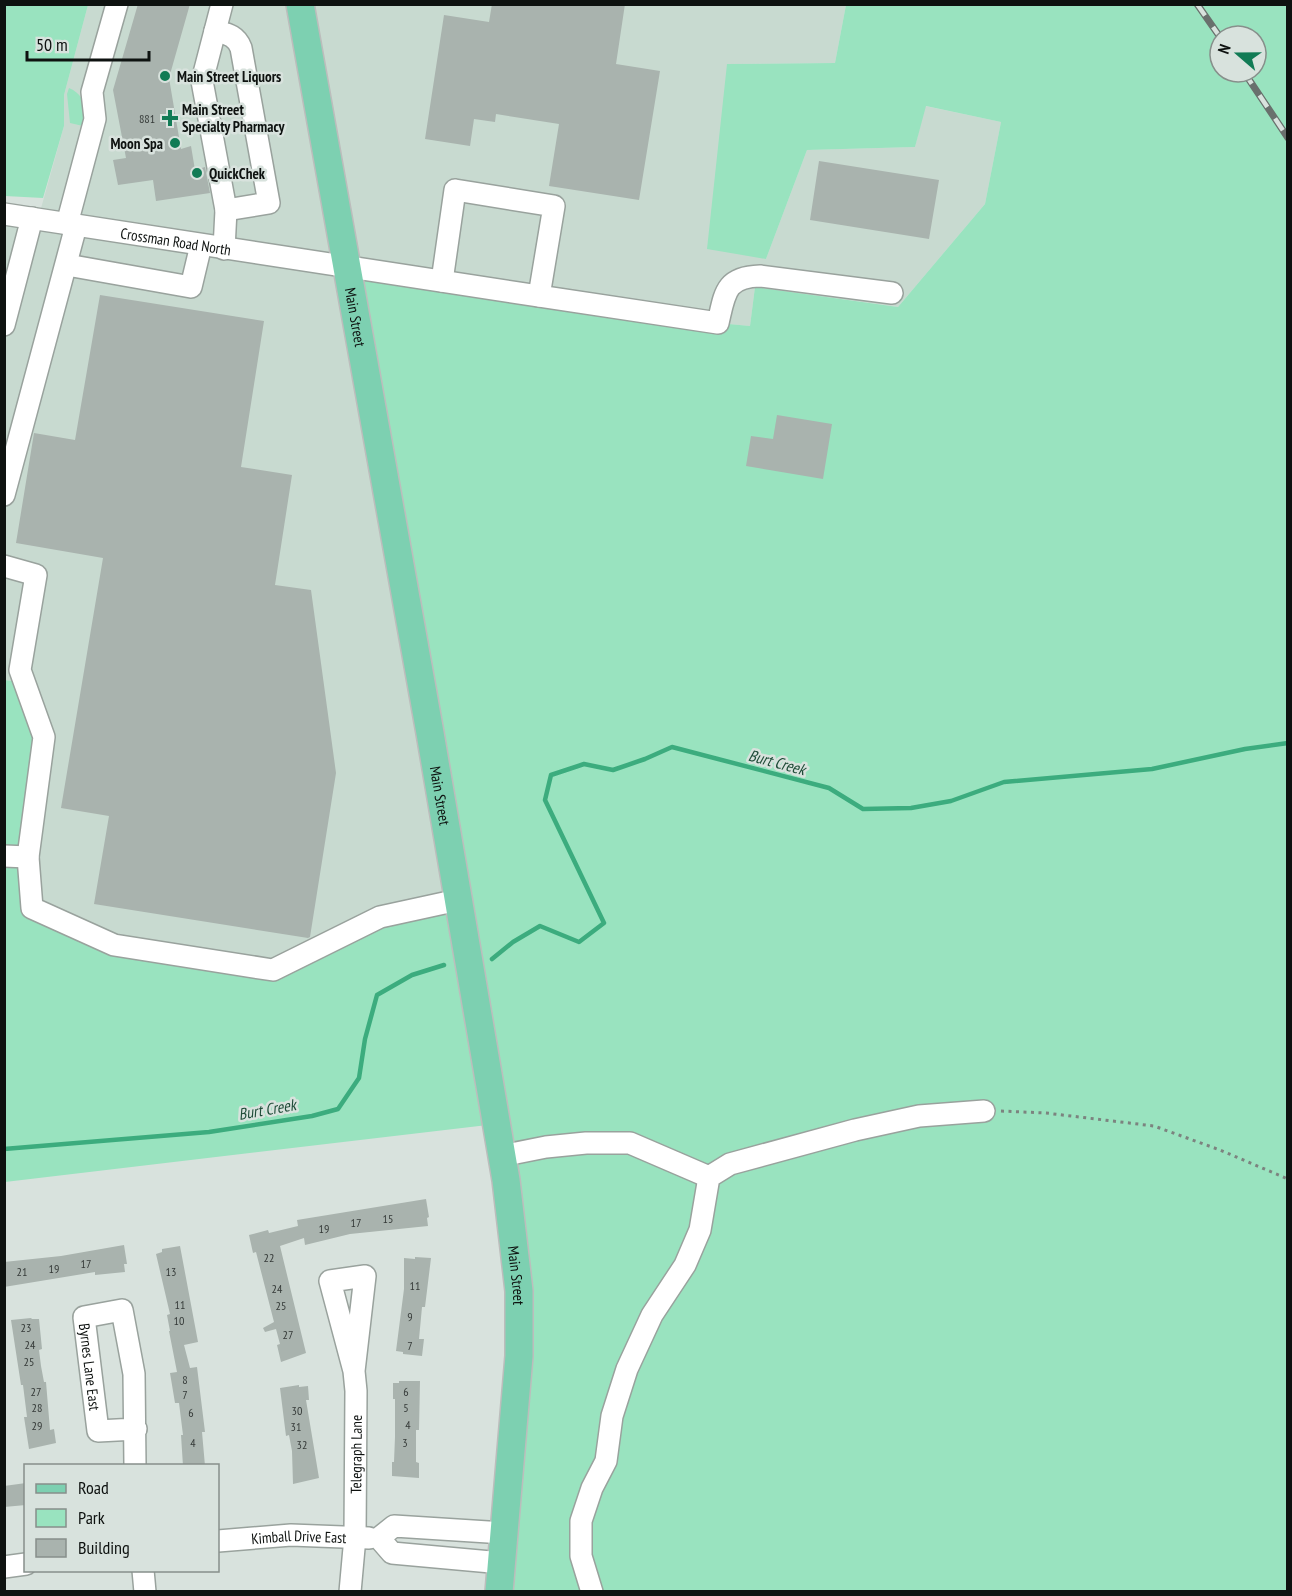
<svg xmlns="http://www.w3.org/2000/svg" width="1292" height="1596" font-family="'PT Sans Narrow',sans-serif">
<rect width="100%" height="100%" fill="#d8e2dd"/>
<path fill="#c8dad0" d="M88 5H846L835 63 727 64 766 259 807 150 915 147 925 106 1001 122 985 204 898 307 755 287 750 326 718 323 458 900 273 970 114 945 32 908 14 681 5 680 4 214 38 219 64 126V95Z"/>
<path fill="#99e3bf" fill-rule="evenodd" d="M4 5H88L64 95V126L43 198 5 196Z
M846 5H1287V1591H499L519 1291 496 1124 5 1182 4 680 14 681 44 737 32 908 114 945 273 970 380 917 457 900 346 267 718 323 750 326 755 287 898 307 985 204 1001 122 926 106 915 147 807 150 766 259 707 249 727 64 835 63ZM1220 36H1256V72H1220Z
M69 88C86 95 86 110 83 126L70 123 67 94Z"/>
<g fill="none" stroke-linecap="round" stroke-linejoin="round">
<path stroke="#3cac7e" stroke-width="4.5" d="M492 959 513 942 540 926 579 942 604 923 545 800 551 775 584 764 613 770 645 759 672 747 829 788 863 809 911 808 951 801 1004 782 1152 769 1245 749 1288 743
M4 1149 209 1132 312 1116 338 1109 359 1078 365 1039 377 995 412 975 444 965"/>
</g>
<path fill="#a9b3ae" d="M138 4H190L169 78 181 149 191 146 195 170 205 167 210 193 156 201 153 180 118 185 113 160 126 158 113 90Z
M492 4H625L616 64 660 71 639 200 549 186 559 124 496 114 495 122 474 119 470 146 425 139 444 15 489 22Z
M819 161 939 180 929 239 810 220Z
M100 295 264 321 241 467 292 475 275 585 311 590 336 773 310 937 308 938 94 904 109 816 61 808 103 558 16 543 34 433 75 440Z
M777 415 832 424 823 479 746 466 751 436 773 439Z
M426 1199 429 1217 427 1218 428 1226 350 1234 305 1245 304 1238 280 1246 306 1353 281 1362 277 1345 280 1344 276 1329 265 1332 263 1328 274 1322 256 1252 253 1253 249 1235 268 1230 269 1233 298 1226 297 1220Z
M124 1245 127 1264H124L125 1272 95 1275V1272L4 1287V1262L61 1256Z
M180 1246 198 1342 184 1345 190 1368 197 1367 205 1432H202L205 1466H183L181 1435H183L179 1403H175L170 1373 177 1372 169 1331H170L167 1315 170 1314 156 1254 162 1252V1249Z
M415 1257 431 1258 425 1307H422L419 1339H424L422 1356 403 1354V1352L396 1351 404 1289V1258L415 1259Z
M31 1318 32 1319H39L42 1349 39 1350 41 1366 44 1382H46L50 1430 54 1429 56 1443 29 1449 24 1417H27L23 1385H21L11 1320Z
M399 1381H420L419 1430H416V1462L419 1463V1478L392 1476V1462H394L395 1437V1399H393V1383H399Z
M299 1385V1387L308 1386 309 1400H306L319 1478 293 1484 292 1451 289 1435 286 1436 280 1388Z
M26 1483V1505L4 1507V1486Z"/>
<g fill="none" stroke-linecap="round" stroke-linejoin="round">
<defs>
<g id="minor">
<path d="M222 4 202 81 226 210 224 249"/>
<path d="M215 31C227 34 236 35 241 48L269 203 226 210"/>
<path id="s1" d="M4 214C242 252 480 287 718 323 725 293 725 277 760 276L892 293"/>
<path d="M67 224 95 119 92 92 117 4"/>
<path d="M67 265 191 287 201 245"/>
<path d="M442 281 455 190 554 206 539 296"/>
<path d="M4 325 32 218"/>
<path d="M4 495 76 226"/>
<path d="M4 566 36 575 20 670 44 737 28 857 32 908 114 945 273 970 380 917 458 900"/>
<path d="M4 856 28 857"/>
<path d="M501 1156 546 1147 586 1143H630L709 1177"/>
<path id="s2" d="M135 1466 134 1374 122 1310 84 1317 98 1431 136 1429"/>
<path id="s3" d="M218 1541 291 1535 369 1538"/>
<path d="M502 1563 392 1553 379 1538 394 1526 504 1533"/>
<path d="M4 1567 26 1564"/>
<path d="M143 1570 145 1592"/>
<path id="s4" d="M350 1592 355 1537 356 1391 354 1371 365 1276 330 1281 354 1371"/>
<path d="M592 1592 581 1556V1521L592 1488 606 1461 612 1416 627 1369 652 1315 685 1265 700 1230 709 1177 730 1164 855 1130 919 1116 984 1111"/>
</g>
<g id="major">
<path id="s5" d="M300 4 430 733 506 1180 519 1291V1356L499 1592"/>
</g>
</defs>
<use href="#minor" stroke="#99a29d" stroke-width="24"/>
<use href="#major" stroke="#bcbdbc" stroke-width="30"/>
<path stroke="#7c837f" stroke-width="3" stroke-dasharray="3 4.5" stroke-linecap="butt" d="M1001 1111 1046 1113 1154 1126 1220 1150 1288 1179"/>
<use href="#minor" stroke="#fff" stroke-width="21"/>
<use href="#major" stroke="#7dd0b1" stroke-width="27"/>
<defs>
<path id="rail" d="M1197 4 1220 37
M1244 72 1288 138"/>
</defs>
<use href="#rail" stroke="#69706d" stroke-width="7"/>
<use href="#rail" stroke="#d8e2dd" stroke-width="4.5" stroke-dasharray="14" stroke-linecap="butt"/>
</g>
<g fill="#117b55" stroke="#d8e2dd" stroke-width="2">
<circle cx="165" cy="76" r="6"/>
<path d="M167 109h6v6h6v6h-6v6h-6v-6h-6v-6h6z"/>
<circle cx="175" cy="143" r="6"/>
<circle cx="197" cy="173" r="6"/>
</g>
<g text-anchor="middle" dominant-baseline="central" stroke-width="5" stroke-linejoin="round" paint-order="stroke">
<g font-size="12" fill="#353a38">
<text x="147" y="118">881</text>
<text x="388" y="1218">15</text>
<text x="356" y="1222">17</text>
<text x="324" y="1228">19</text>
<text x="269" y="1257">22</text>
<text x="86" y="1263">17</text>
<text x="54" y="1268">19</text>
<text x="22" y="1271">21</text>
<text x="171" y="1271">13</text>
<text x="415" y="1285">11</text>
<text x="277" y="1288">24</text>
<text x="180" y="1304">11</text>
<text x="281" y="1305">25</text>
<text x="410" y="1316">9</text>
<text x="179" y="1320">10</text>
<text x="26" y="1327">23</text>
<text x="288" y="1334">27</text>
<text x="30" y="1344">24</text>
<text x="410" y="1345">7</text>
<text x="29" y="1361">25</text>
<text x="185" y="1379">8</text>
<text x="36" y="1391">27</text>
<text x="406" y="1391">6</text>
<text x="185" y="1394">7</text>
<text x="37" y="1407">28</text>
<text x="406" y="1407">5</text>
<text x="297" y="1410">30</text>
<text x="191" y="1412">6</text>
<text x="408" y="1424">4</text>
<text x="37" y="1425">29</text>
<text x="296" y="1426">31</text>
<text x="193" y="1442">4</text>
<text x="405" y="1442">3</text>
<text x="302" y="1444">32</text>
</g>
<g font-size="15" font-weight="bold" fill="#0e1210" stroke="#d8e2dd" text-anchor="start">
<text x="177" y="76">Main Street Liquors</text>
<text x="182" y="109">Main Street<tspan x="182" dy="17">Specialty Pharmacy</tspan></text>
<text x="163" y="143" text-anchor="end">Moon Spa</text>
<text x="209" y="173">QuickChek</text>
</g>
<g font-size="15" fill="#0e1210" stroke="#d8e2dd">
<text stroke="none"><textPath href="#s1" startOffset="174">Crossman Road North</textPath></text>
<text stroke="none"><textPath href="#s5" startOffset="318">Main Street</textPath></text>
<text stroke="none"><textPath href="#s5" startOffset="804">Main Street</textPath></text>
<text stroke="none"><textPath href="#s5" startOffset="1290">Main Street</textPath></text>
<text stroke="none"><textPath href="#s2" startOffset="246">Byrnes Lane East</textPath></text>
<text stroke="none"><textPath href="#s4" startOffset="138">Telegraph Lane</textPath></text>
<text stroke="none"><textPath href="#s3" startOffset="81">Kimball Drive East</textPath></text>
</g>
<g font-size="16" font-style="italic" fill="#1f4c38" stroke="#d8e2dd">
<text transform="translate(777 762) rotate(15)">Burt Creek</text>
<text transform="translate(267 1109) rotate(-10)">Burt Creek</text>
</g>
</g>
<rect width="1292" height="1596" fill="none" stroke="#0e1210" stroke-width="12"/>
<rect x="24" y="1464" width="195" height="108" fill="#d8e2dd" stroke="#878f8b" stroke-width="1.5"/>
<rect x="36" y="1484" width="30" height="9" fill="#7dd0b1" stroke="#878f8b" stroke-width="1.5"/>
<text x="78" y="1494" font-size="18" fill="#0e1210">Road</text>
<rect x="36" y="1509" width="30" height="18" fill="#99e3bf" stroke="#878f8b" stroke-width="1.5"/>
<text x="78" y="1524" font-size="18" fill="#0e1210">Park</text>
<rect x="36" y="1539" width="30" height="18" fill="#a9b3ae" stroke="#878f8b" stroke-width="1.5"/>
<text x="78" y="1554" font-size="18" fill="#0e1210">Building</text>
<g transform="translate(1238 54) rotate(290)"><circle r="28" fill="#d8e2dd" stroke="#878f8b" stroke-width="1.5"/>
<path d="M0-4.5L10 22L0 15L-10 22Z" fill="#117b55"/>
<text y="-9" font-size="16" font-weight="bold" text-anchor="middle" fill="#0e1210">N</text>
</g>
<path d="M27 51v9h122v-9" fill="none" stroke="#0e1210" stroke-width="3"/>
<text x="36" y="51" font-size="18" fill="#0e1210" stroke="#d8e2dd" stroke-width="4.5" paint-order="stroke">50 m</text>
</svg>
